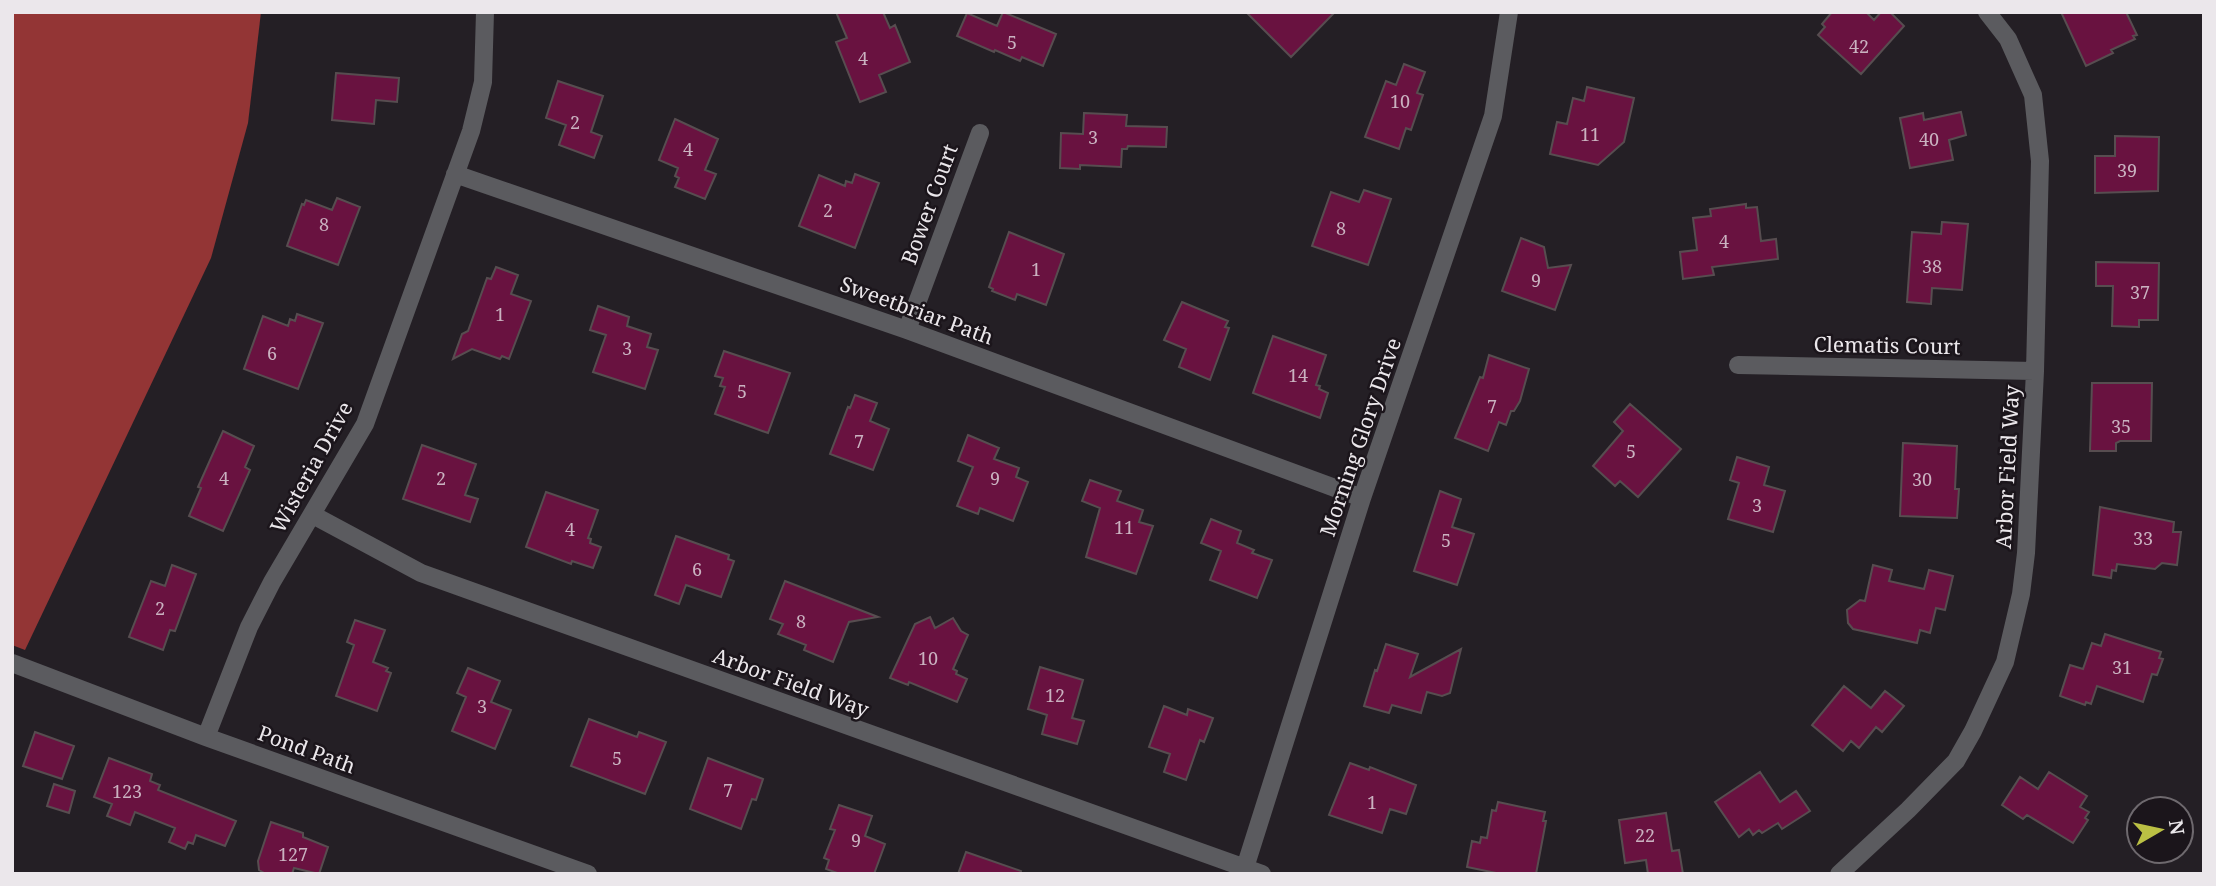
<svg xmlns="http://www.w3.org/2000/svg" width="2216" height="886" font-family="'Noto Serif',serif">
<rect width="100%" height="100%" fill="#241f25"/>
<path fill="#933535" d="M12 12H261L248 123 211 258 25 650 12 645Z"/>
<path fill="#691240" stroke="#574d50" stroke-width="2" d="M836 12H883L890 28 895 25 910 62 879 75 886 92 860 102 836 42 847 38Z
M1003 12 1056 34 1043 66 1022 57 1020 61 995 50 994 52 957 36 967 13 997 26Z
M1246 12H1335L1291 57Z
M1832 12H1866L1874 20 1881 12H1890L1904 26 1861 74 1818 35 1825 27 1822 24Z
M2061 12H2126L2137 35 2133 36 2135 39 2111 50 2113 53 2086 66Z
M1404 64 1425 72 1417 93 1423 95 1411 130 1406 128 1399 149 1365 137 1386 81 1396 85Z
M336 73 399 78 397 102 376 100 374 124 332 120Z
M558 81 603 96 591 132 602 136 594 158 559 145 566 125 546 118Z
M1587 87 1634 98 1624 142 1598 165 1550 154 1557 122 1567 124 1573 98 1584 101Z
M1961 112 1966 135 1949 140 1953 160 1910 168 1900 118 1923 113 1924 120Z
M1084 113 1127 115 1126 126 1167 127 1166 147 1128 146 1127 149H1122L1121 167 1080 165V169L1060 168 1061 133 1083 134Z
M675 119 718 139 705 170 716 174 705 199 675 187 679 178 675 176 678 168 659 160Z
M2115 136 2159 137 2158 191 2095 193V156H2115Z
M855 174 879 183 855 248 799 226 819 175 845 186 846 181 852 183Z
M1364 190 1391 199 1368 265 1312 246 1331 192 1359 202Z
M337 198 360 207 338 265 287 246 302 204 304 205 306 200 332 210Z
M1746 204V208L1757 207 1761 241 1776 239 1778 259 1712 267 1714 275 1683 279 1680 252 1697 250 1693 218 1711 216 1710 209Z
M1942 222 1968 224 1962 290 1932 288 1931 304 1907 302 1912 232 1941 234Z
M1009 232 1064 254 1046 305 1017 294 1015 300 992 291 993 289 989 287Z
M1521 238 1544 247 1548 268 1571 265 1555 310 1502 291Z
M2096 262 2159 263 2158 320H2139V327L2112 326 2113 286H2096Z
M496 267 518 275 511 294 531 301 509 359 502 356 500 359 472 349 453 359 462 334 468 331 487 278 491 279Z
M1182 302 1228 321 1225 327 1229 328 1210 380 1179 367 1186 349 1164 340Z
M598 306 629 317 627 326 651 334 647 347 658 350 645 389 593 372 606 335 590 330Z
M297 314 323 323 298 389 244 369 263 316 288 326 290 319 295 321Z
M1273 336 1326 355 1316 385 1320 386 1319 389 1328 393 1320 418 1253 393Z
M724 351 790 373 768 433 715 414 725 387 720 386 723 378 715 376Z
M1489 355 1529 369 1520 401 1514 411H1511L1506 425 1499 422 1488 451 1455 438 1480 377 1483 378Z
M2092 383H2152L2151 441H2120L2116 443V451H2090Z
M855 395 877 403 870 421 889 429 873 470 830 454 848 407 850 408Z
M1630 404 1681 449 1638 497 1620 481 1615 486 1593 466 1623 431 1614 422Z
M223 431 254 446 245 467 250 470 223 531 189 516 201 488 198 487Z
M968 435 999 448 994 459 1019 468 1016 477 1028 482 1013 521 980 508 978 514 957 506 973 467 958 461Z
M1903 443 1957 446 1955 489H1959L1957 518 1900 516Z
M422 445 476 464 465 495 478 499 470 522 403 499Z
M1737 457 1769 467 1764 485 1785 491 1773 532 1728 519 1739 483 1730 480Z
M1090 480 1121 491 1117 501 1143 510 1139 522 1153 526 1136 574 1086 557 1100 508 1082 501Z
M1440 491 1461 499 1452 527 1474 534 1457 585 1414 571Z
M546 492 598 510 588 538 591 539 590 543 601 547 593 568 572 561 571 564 526 547Z
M2100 507 2174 522 2173 532H2181L2177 565 2162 563 2155 569 2117 564 2116 571 2112 570 2111 578 2093 575Z
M1211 519 1241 531 1237 543 1254 550 1252 553 1272 560 1257 598 1210 580 1221 551 1201 543Z
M676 536 729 555 728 559 734 561 721 597 686 585 679 604 655 595Z
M172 565 196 574 175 631 170 630 163 650 129 637 151 581 165 586Z
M1873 565 1892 570 1889 581 1924 589 1929 570 1953 576 1945 610 1936 608 1930 633 1920 630 1917 643 1853 629 1848 623 1847 610 1860 600 1865 601Z
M785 581 878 617 849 622 833 662 804 650 806 645 778 634 783 624 770 619Z
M930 617 935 628 953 618 961 631 968 635 953 669 957 671 956 674 967 679 957 702 909 682 908 685 890 678 915 624Z
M355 620 385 630 373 662 388 668 386 671 391 673 377 711 336 696 354 645 347 642Z
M2105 634 2161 652 2159 658 2163 659 2157 675 2152 674 2143 702 2097 686 2091 704 2086 702 2085 705 2060 696 2070 665 2083 669 2092 643 2101 646Z
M1386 644 1418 654 1410 677 1461 649 1450 693 1442 696 1427 692 1421 713 1392 705 1389 713 1364 706 1375 670 1377 671Z
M1040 667 1083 680 1072 718 1084 721 1077 744 1042 734 1047 715 1028 709Z
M468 668 500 681 491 702 511 710 495 749 452 731 466 697 457 693Z
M1844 686 1871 708 1885 691 1904 706 1882 732 1876 727 1859 748 1851 741 1843 751 1812 725Z
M1164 706 1187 715 1188 709 1213 718 1204 742 1200 740 1186 780 1164 772 1170 754 1149 747Z
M589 719 637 737 639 732 666 742 645 794 571 766Z
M35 732 74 746 62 779 23 766Z
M109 758 152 774 150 781 160 785 158 790 236 821 225 846 196 835 193 844 188 842 185 849 169 842 175 828 135 812 130 825 107 816 112 804 94 797Z
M708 758 763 779 756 800 752 799 741 829 690 809Z
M1350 763 1369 770 1370 767 1416 785 1406 814 1390 809 1382 833 1329 815Z
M1760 772 1780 802 1796 791 1810 811 1782 829 1778 823 1762 833 1759 830 1753 835 1749 829 1739 837 1715 802Z
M2049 772 2087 796 2080 807 2089 812 2085 818 2088 820 2073 843 2027 815 2023 819 2002 805 2020 777 2038 789Z
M54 784 75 791 69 813 47 806Z
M1498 802 1545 812 1543 821H1546L1536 874H1501L1467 867 1472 841 1480 843 1481 837 1487 838 1492 810 1496 811Z
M839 805 872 816 865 836 885 844 874 874H840L826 869 829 860 824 858 835 830 830 829Z
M1666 813 1672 851 1679 850 1683 874H1648L1646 860 1625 863 1619 820Z
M271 822 303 833V837L328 847 319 874 294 868 292 874H266L259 870 258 861Z
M966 852 1021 871 1020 874H958Z"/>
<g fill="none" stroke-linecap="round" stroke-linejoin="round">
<path stroke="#5b5b5f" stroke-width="18" d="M455 174 907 330 1362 498
M907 330 980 133
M1738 365 2035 371
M313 515 421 573 1262 874
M12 663 206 737 588 874
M206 737 249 627 272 582 365 424 471 131 483 82 485 12
M1243 874 1362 498 1493 116 1509 12
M1839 874 1908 810 1956 761 1973 731 2005 662 2021 594 2026 553 2035 371 2040 161 2033 95 2008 39 1987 12"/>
</g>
<g text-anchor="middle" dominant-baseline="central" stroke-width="5" stroke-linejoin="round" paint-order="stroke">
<g font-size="18" fill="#cab2c0">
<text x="1012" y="42">5</text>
<text x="1859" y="46">42</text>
<text x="863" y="58">4</text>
<text x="1400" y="101">10</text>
<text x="575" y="122">2</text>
<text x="1590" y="134">11</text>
<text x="1093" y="137">3</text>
<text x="1929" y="139">40</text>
<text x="688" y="149">4</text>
<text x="2127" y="170">39</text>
<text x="828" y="210">2</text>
<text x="324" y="224">8</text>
<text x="1341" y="228">8</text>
<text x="1724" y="241">4</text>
<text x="1932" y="266">38</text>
<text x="1036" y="269">1</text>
<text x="1536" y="280">9</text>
<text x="2140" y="292">37</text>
<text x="500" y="314">1</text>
<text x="627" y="348">3</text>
<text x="272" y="353">6</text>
<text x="1298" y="375">14</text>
<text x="742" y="391">5</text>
<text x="1492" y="406">7</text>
<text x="2121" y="426">35</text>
<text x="859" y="441">7</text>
<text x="1631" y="451">5</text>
<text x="224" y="478">4</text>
<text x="441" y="478">2</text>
<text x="995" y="478">9</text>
<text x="1922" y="479">30</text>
<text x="1757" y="505">3</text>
<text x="1124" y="527">11</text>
<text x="570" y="529">4</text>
<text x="2143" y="538">33</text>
<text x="1446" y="540">5</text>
<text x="697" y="569">6</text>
<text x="160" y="608">2</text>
<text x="801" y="621">8</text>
<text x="928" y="658">10</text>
<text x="2122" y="667">31</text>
<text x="1055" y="695">12</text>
<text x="482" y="706">3</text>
<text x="617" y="758">5</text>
<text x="728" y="790">7</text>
<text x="127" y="791">123</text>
<text x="1372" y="802">1</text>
<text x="1645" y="835">22</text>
<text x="856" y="840">9</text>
<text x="293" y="854">127</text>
</g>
<g font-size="21" fill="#ebe7eb" stroke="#1b151b">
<text transform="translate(929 204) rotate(-70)">Bower Court</text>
<text transform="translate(917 310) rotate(20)">Sweetbriar Path</text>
<text transform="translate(1887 345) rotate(1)">Clematis Court</text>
<text transform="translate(1360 437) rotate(-71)">Morning Glory Drive</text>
<text transform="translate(311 467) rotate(-61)">Wisteria Drive</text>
<text transform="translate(2007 467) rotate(-87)">Arbor Field Way</text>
<text transform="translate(791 682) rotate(20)">Arbor Field Way</text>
<text transform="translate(307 749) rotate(20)">Pond Path</text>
</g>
</g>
<rect width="2216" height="886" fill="none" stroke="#ebe7eb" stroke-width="28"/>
<g transform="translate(2160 830) rotate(81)"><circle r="33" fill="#1b151b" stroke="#6e696e" stroke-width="2"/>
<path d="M0-5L12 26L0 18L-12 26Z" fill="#bbc044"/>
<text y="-10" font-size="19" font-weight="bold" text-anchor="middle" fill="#ebe7eb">N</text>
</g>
</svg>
